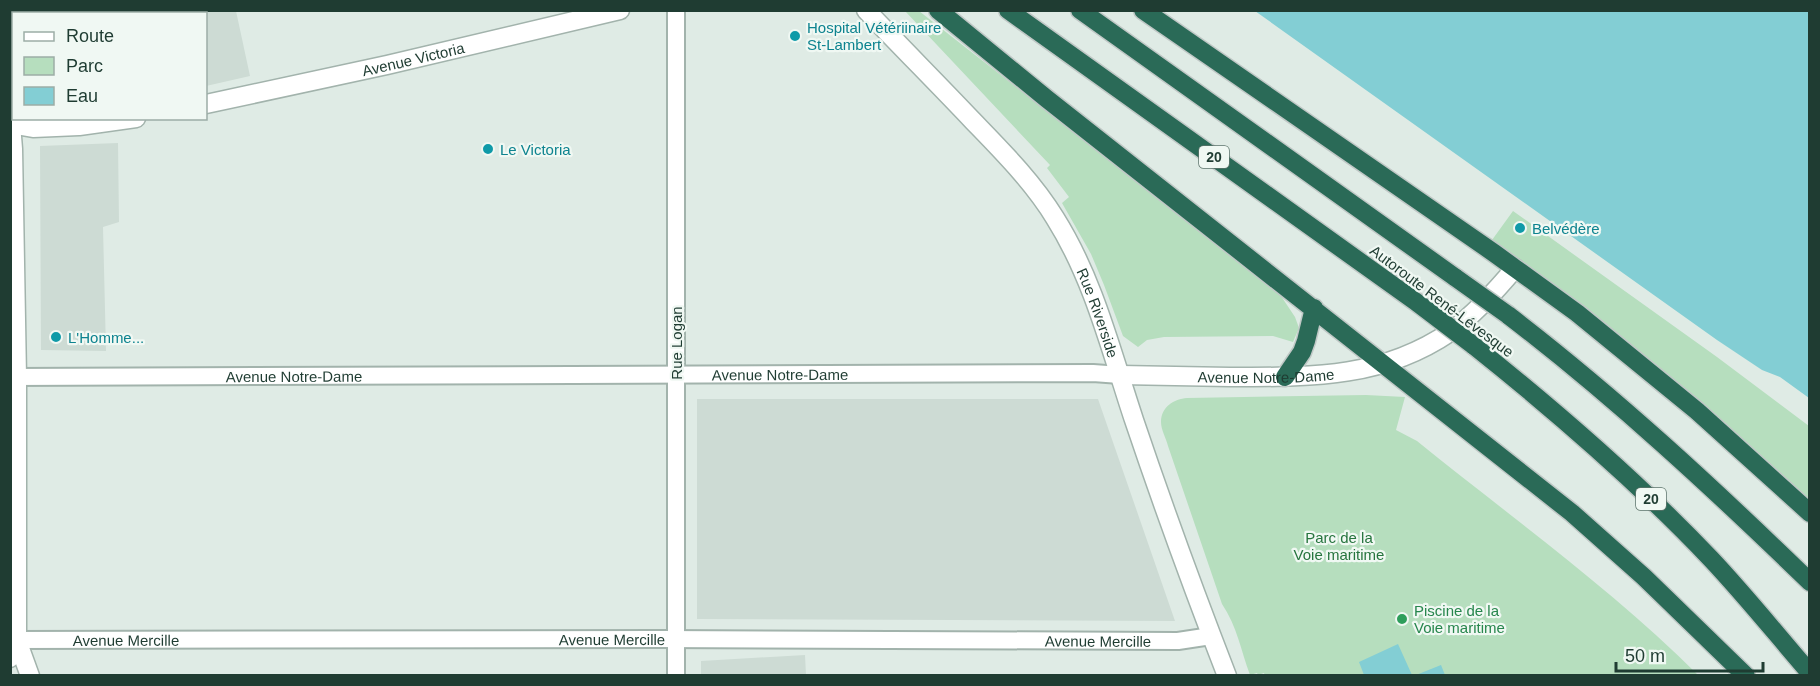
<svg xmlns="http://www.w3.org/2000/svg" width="1820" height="686" font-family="Arial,sans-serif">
<rect width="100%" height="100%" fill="#dfebe5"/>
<path fill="#cddbd4" d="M12 11H236L250 76 206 86V14H14L13 17Z
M118 143 119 222 103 227 106 351 41 350 40 146Z
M697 399H1098L1175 621 697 619Z
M805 655 806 675H701V661Z"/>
<path fill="#b6debe" d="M905 11H919L1279 293 1295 317 1299 328 1293 342 1273 336 1164 337 1147 340 1138 347 1123 336 1104 285 1091 254 1062 203 1069 197 1047 168 1050 165Z
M1513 211 1717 357 1809 426V501C1711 405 1603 322 1492 240Z
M1366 395 1405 397 1396 430 1417 441C1512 518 1612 589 1698 675L1265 676 1264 673 1258 675 1257 673 1250 675C1241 651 1237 626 1222 604L1168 446C1166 438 1161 430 1161 422 1161 407 1174 399 1187 398Z"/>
<path fill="#83ced4" d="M1255 11H1809V398L1780 377 1762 370 1717 340Z
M1398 644 1412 675H1364L1359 662Z
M1441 665 1445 675H1416Z"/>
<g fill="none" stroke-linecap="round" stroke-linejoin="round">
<defs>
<g id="minor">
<path d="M676 10V676"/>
<path id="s1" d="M10 377 1093 373 1120 375"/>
<path id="s2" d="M10 640 660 639 1178 641 1211 636"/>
</g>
<g id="tertiary">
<path id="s3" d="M866 10C901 47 938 84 973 121 1002 151 1033 182 1055 218 1094 280 1111 351 1134 420 1163 506 1194 591 1227 676"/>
<path id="s4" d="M206 104 387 65 620 10"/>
<path d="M10 124 33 128 79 126 136 118"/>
<path id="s5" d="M1120 375C1157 376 1193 376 1230 377 1309 377 1381 379 1450 332 1475 314 1495 292 1515 268"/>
<path d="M17 640 30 676"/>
<path d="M10 658 17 640V377L13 149 11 124"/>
</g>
<path id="motorway" d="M938 10 1047 99 1572 513 1644 577 1746 676
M1008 10 1419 304
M1080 10 1456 278
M1143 10 1494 253 1577 313 1697 411 1810 513
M1508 315C1615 397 1713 488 1810 582
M1473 345C1557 412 1637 481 1711 559 1745 595 1777 635 1810 673
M1285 377 1302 352 1306 341 1314 308"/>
</defs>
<use href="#minor" stroke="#a2b3ac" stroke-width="20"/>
<use href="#tertiary" stroke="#a2b3ac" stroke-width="21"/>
<use href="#motorway" stroke="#c0c8c6" stroke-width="21"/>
<use href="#minor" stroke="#fff" stroke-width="16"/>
<use href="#tertiary" stroke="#fff" stroke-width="18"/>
<use href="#motorway" stroke="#2a6a57" stroke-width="18"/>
<defs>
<path id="motorway-bridge" d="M1456 278 1508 315
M1419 304 1473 345"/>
</defs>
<use href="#motorway-bridge" stroke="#c0c8c6" stroke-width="21" stroke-linecap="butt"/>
<use href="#motorway-bridge" stroke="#2a6a57" stroke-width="18"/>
</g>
<g fill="#0f9aa8" stroke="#f0f8f3" stroke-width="2">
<circle cx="795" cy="36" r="6"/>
<circle cx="488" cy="149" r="6"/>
<circle cx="1520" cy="228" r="6"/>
<circle cx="56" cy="337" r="6"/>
</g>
<circle fill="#2e9e5b" stroke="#f0f8f3" stroke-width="2" cx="1402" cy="619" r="6"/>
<g text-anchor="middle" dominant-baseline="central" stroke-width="4.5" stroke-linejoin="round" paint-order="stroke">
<g fill="#f0f8f3" stroke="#5e746c" stroke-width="1.5">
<rect x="1199" y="146" width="30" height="22" rx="4.5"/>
<rect x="1636" y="488" width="30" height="22" rx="4.5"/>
</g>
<g font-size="14" font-weight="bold" fill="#1f3c32">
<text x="1214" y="157">20</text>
<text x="1651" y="499">20</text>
</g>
<g font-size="15" fill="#0d838f" stroke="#f0f8f3" text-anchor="start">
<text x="807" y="27">Hospital Vétériinaire<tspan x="807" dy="17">St-Lambert</tspan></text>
<text x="500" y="149">Le Victoria</text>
<text x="1532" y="228">Belvédère</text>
<text x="68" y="337">L'Homme...</text>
</g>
<g font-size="15" fill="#1f3c32" stroke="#f0f8f3">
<text stroke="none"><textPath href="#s4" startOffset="212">Avenue Victoria</textPath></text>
<text transform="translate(1442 301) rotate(37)">Autoroute René-Lévesque</text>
<text stroke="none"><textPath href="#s3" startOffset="386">Rue Riverside</textPath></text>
<text transform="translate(676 343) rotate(-90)">Rue Logan</text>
<text stroke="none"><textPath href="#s1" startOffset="770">Avenue Notre-Dame</textPath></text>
<text stroke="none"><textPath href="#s5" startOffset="146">Avenue Notre-Dame</textPath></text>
<text stroke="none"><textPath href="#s1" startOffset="284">Avenue Notre-Dame</textPath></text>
<text stroke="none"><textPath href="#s2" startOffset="602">Avenue Mercille</textPath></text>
<text stroke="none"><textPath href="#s2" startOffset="116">Avenue Mercille</textPath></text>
<text stroke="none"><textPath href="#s2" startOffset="1088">Avenue Mercille</textPath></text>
</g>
<g font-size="15" fill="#27753f" stroke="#f0f8f3">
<text x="1339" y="537">Parc de la<tspan x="1339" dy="17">Voie maritime</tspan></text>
</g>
<g font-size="15" fill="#27864d" stroke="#f0f8f3" text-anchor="start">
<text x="1414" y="610">Piscine de la<tspan x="1414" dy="17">Voie maritime</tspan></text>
</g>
</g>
<rect width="1820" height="686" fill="none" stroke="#1f3c32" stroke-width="24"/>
<rect x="12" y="12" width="195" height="108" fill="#f0f8f3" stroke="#9cada6" stroke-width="1.5"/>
<rect x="24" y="32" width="30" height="9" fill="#ffffff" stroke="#9cada6" stroke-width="1.5"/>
<text x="66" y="42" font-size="18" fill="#1f3c32">Route</text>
<rect x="24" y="57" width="30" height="18" fill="#b6debe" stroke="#9cada6" stroke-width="1.5"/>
<text x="66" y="72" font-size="18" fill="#1f3c32">Parc</text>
<rect x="24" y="87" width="30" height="18" fill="#83ced4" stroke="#9cada6" stroke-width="1.5"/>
<text x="66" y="102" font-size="18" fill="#1f3c32">Eau</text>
<path d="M1616 662v9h147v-9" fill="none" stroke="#1f3c32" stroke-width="3"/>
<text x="1625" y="662" font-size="18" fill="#1f3c32" stroke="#f0f8f3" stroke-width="4.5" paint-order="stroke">50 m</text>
</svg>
